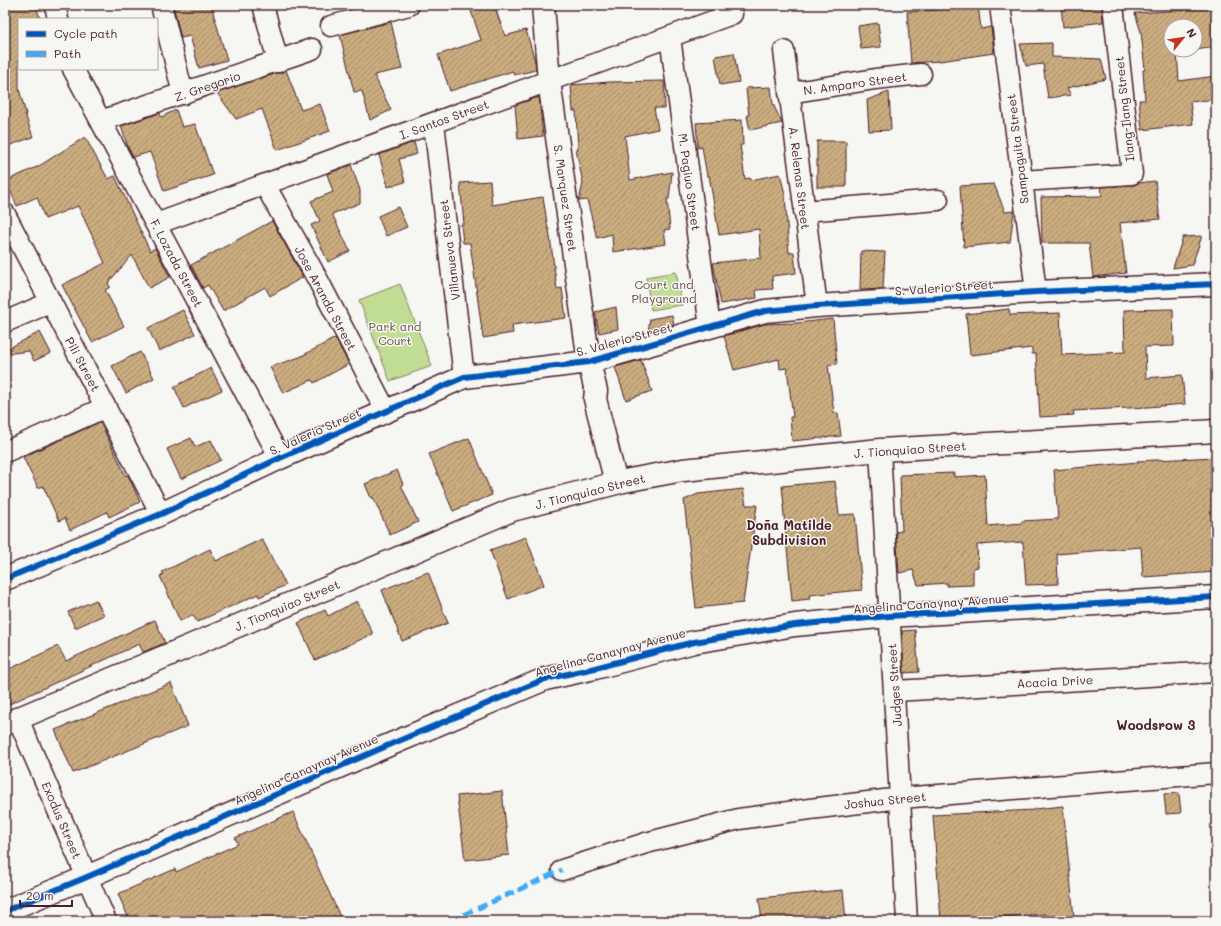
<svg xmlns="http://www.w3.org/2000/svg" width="1221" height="926" font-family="Mali,sans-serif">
<defs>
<pattern id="building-hatch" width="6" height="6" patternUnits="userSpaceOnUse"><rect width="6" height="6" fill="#caad7f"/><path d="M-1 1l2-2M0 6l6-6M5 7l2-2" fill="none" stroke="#a68c68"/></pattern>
</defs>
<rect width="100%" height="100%" fill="#f6f6f2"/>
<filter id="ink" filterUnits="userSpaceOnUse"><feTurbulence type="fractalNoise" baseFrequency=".025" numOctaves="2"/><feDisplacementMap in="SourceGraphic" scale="8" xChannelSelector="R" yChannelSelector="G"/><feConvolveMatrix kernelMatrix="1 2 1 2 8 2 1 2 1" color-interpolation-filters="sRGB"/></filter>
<g filter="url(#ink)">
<path fill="#c1dd94" stroke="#867e60" d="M676 272 682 305 651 310 646 277Z
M400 284 432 366 390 381 359 300Z"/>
<path fill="url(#building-hatch)" stroke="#4a1f2b" d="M5 5H36L40 19H19V89L26 114H25L33 137 5 147Z
M173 5H211L227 60 199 68 190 36 181 38Z
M469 5H494L505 36 526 30 535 61 536 70 514 75 513 71 450 91 438 55 481 40Z
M949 5H978L981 29 991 27 994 53 940 61 911 63 907 12 950 9Z
M1061 5H1093L1094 8 1102 7 1103 22 1063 27Z
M1186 5H1214L1216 19H1214L1216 33V47L1195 50V26H1171V50H1191L1177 52 1179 81 1216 76V99L1190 102 1193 124 1142 130 1139 100H1145L1143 70H1145L1141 32 1135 13 1186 10Z
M391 22 402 69 374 75 391 110 370 120 362 91 354 92 340 35Z
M878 23 881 47 861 49 858 26Z
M1052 43V57L1101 59 1106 79 1067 88 1071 95 1048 98 1043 64 1026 66 1020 44Z
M734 53 739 82 720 85 715 56Z
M286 70 301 110 320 104 330 131 277 150 262 109 236 119 217 93 277 73H281Z
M664 81 665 108H654L658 129 625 136 630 180 672 172 669 199H667L670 229 664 230 666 244 613 252 612 234 597 238 587 200 579 201 583 183 576 150H578L576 111H573L571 85 610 82Z
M771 87 773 104 782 123 750 130 747 116H749L746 88Z
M889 92 891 130 869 131 867 100Z
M539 97 543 136 518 139 515 105Z
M176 110 182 127 195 124 213 175 164 191 150 152 133 157 128 147 121 126 160 113 161 117Z
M742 120 743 145H740L745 179 750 178 751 180 780 174 785 194 789 253 794 252 796 273 772 276 773 289 756 290 757 298 721 304 713 263 761 258 759 229 719 235 709 175 707 176 702 147 698 148 696 123Z
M85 137 108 179 115 176 150 251 155 248 170 277 149 288 132 255 108 283 110 287 105 290 124 326 92 342 62 285 105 263 78 206 45 219 37 197 17 206 6 181 39 166Z
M817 141H846V187H817Z
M414 142 417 154 399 159 405 182 388 187 379 155Z
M351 165 360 190V203L332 214 350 251 328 262 311 225 320 221 311 201 333 192 327 174Z
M490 181 492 205 543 197 548 229H549L557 289 562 288 566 318 512 325 513 333 483 338 470 243H463L461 224H464L460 183Z
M1155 181 1160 219 1120 223 1126 273 1093 277 1089 243H1042L1041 197 1102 196 1101 187 1133 185 1139 183Z
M994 184 1005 212 1014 211 1010 242 964 247 960 186Z
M398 207 407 227 386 236 378 216Z
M272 221 303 277 270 296 265 287 223 311 208 285 203 288 191 265Z
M1202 236 1192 265 1173 268 1183 237Z
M861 251 885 252 883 289 860 290Z
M616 307 618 329 599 333 595 312Z
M1009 309 1010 315 1060 313 1062 355 1125 352 1124 310 1173 309 1174 346 1145 347 1146 378 1182 375 1185 404 1148 407 1073 411 1074 415 1040 417 1036 354H1032V348L970 355 966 314Z
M183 310 195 334 159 351 148 328Z
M672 315 674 324 648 332 650 319Z
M833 319 837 364 828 365 834 413H838L841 436 792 441 790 417H793L787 368 780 369 779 359 734 370 724 336 765 324 797 323Z
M40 332 51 353 34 361 29 351 5 354V350Z
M335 338 349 364 314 383 312 380 283 393 270 367 300 357Z
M140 352 154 378 126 393 112 366Z
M641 360 652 391 626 400 615 367Z
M211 368 222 390 184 408 174 387Z
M100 422 126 476 128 475 140 502 109 517 107 512 70 530 65 518 59 521 43 486 38 488 23 457Z
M191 438 195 447 211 440 221 460 181 479 167 449Z
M469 438 492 495 453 511 429 454Z
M1216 457V523H1213L1216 572 1143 577 1141 547 1057 554 1058 584 1026 585 1023 542 977 545 978 567 973 568V585L947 586V583L918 585 913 570 899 573 896 532 902 531 900 475 954 473V477L985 475 988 526 1022 523V521L1058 519 1054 470 1138 462 1137 461Z
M397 470 403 484 401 485 418 522 390 535 373 497 371 498 365 484Z
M835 481 839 515 855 514 862 590 809 595 810 599 792 601 783 505H784L782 486Z
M743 489 746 505H757L743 603 696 608 684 500 698 494Z
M526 537 544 585 508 599 490 550Z
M262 539 286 585 259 597 258 594 197 622 193 615 180 621 160 576 164 574 162 572 210 549 216 561Z
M428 572 448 623 402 641 382 590Z
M96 600 104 615 75 628 68 612Z
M357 601 373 634 315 660 298 623 325 610 328 616Z
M155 620 165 643 143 652 139 644 5 706V671L58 646 66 661Z
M915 630 919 672 904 673 902 631Z
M171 683 188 726 73 773 55 730Z
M502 791 509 855 465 860 457 796Z
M1179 793 1181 813 1166 814 1164 794Z
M1063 806 1074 918 1046 920 1045 914 1000 917 1001 921H941L933 815 1035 810V809Z
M293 812 342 921H130L118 894 175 869 176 872 238 844 235 838Z
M843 890 846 921H762L759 898Z"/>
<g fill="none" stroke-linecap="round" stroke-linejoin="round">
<defs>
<path id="street" d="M55 5 58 19
M161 5 183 94
M263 5 278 62
M1000 5 1036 292
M331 26 409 5
M670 37 710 327
M784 51 817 306
M73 69 280 458
M789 93 875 79 921 74
M101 121 312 49
M434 123 464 377
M1021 181 1132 174 1113 5
M265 185 318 280 386 411
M804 211 938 200
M5 214 161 514
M156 224 732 14
M5 322 51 302
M880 450 907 921
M5 452 106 407
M895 691 1216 672
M18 719 106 921
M562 870 646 843 739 819 810 809 901 798 1216 773"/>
<path id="secondary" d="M543 5 549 81 589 362 596 391 595 399 616 483
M5 579 161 514 280 458 464 377 589 362 765 311 817 306 1036 292 1216 284
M5 724 512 510 624 481 683 470 880 450 1216 431
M5 911 87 877 382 748 545 679 595 668 694 642 795 625 889 616 1216 597"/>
</defs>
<use href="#street" stroke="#4a1f2b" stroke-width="23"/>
<use href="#secondary" stroke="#4a1f2b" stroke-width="25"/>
<use href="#street" stroke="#f6f6f2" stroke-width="20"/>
<use href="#secondary" stroke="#f6f6f2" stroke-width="22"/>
<path stroke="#3fa9f5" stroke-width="5" stroke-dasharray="10 5" stroke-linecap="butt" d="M450 921 562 870"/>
<defs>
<path id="cycleway" d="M5 579 161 514 280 458 464 377 589 362 765 311 817 306 1036 292 1216 284
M5 911 87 877 382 748 545 679 595 668 694 642 795 625 889 616 1216 597"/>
</defs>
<use href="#cycleway" stroke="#f6f6f2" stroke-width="8"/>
<use href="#cycleway" stroke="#0057b8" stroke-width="6"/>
</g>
</g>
<g text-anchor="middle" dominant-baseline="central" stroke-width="3" stroke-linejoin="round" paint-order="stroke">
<g font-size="12" fill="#4a1f2b" stroke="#f6f6f2">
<text transform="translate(855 83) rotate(-8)">N. Amparo Street</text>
<text transform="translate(207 86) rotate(-19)">Z. Gregorio</text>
<text transform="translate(1124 109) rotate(-96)">Ilang-Ilang Street</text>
<text transform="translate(444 119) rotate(-20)">I. Santos Street</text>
<text transform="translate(1017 149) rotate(-97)">Sampaguita Street</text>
<text transform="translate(800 178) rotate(83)">A. Relenas Street</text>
<text transform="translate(690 182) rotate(82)">M. Pagiuo Street</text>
<text transform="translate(566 198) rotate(82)">S. Marquez Street</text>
<text transform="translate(449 250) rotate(-97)">Villanueva Street</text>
<text transform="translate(177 263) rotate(62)">F. Lozada Street</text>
<text transform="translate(944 287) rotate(-4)">S. Valerio Street</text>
<text transform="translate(326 298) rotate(62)">Jose Aranda Street</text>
<text transform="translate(624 339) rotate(-15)">S. Valerio Street</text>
<text transform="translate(83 364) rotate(62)">Pili Street</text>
<text transform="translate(315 431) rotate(-24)">S. Valerio Street</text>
<text transform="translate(910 449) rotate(-4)">J. Tionquiao Street</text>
<text transform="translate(590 491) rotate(-14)">J. Tionquiao Street</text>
<text transform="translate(931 603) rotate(-4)">Angelina Canaynay Avenue</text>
<text transform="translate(287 605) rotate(-23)">J. Tionquiao Street</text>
<text transform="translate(610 652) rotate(-15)">Angelina Canaynay Avenue</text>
<text transform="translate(1055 681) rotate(-3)">Acacia Drive</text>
<text transform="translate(894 685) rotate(-94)">Judges Street</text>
<text transform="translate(306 769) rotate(-24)">Angelina Canaynay Avenue</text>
<text transform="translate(885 800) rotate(-6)">Joshua Street</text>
<text transform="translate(62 820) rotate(67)">Exodus Street</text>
</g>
<g font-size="12" fill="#684e45" stroke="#f6f6f2">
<text x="664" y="284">Court and<tspan x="664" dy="14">Playground</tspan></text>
<text x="395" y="326">Park and<tspan x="395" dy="14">Court</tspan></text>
</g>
<g font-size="13" font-weight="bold" fill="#4a1f2b" stroke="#f6f6f2">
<text x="789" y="524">Doña Matilde<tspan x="789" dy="15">Subdivision</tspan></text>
<text x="1156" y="724">Woodsrow 3</text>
</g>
</g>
<rect width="1221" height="926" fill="none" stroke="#f6f6f2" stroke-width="20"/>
<rect x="10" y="10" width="1201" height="906" fill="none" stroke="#4a1f2b" stroke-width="1.5" filter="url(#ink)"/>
<rect x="18" y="18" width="140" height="52" fill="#f6f6f2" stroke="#b1a0a2"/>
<rect x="26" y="31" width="20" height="6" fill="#0057b8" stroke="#b1a0a2"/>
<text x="54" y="38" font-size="12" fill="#4a1f2b">Cycle path</text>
<rect x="26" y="51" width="20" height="6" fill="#3fa9f5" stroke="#b1a0a2"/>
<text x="54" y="58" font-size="12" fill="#4a1f2b">Path</text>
<g transform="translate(1183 38) rotate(60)"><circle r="19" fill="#f6f6f2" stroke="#b1a0a2"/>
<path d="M0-3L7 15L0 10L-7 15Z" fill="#c8321e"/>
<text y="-6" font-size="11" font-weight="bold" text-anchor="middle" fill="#4a1f2b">N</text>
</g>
<path d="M20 900v6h52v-6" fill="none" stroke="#4a1f2b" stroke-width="2"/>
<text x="26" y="900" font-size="12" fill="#4a1f2b" stroke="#f6f6f2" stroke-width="3" paint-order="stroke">20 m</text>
</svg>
